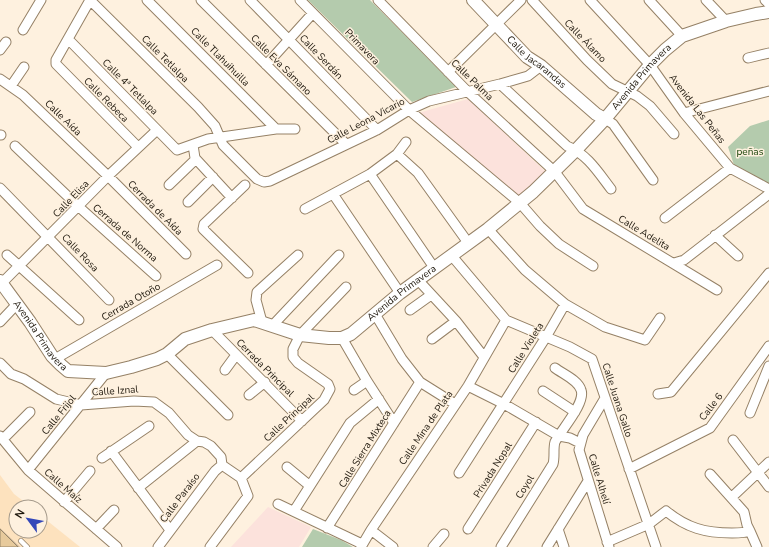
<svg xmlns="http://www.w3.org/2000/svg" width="769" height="547" font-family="'Nunito Sans',sans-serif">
<rect width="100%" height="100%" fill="#fef1df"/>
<path fill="#fde2be" d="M0 475 14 494 31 507H16V531H40V515L80 547H0Z"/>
<path fill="#fce2dc" d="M468 99 546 172 519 198 418 113Z
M268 507 311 527 299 547H231Z"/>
<path fill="#b4cbad" d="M308 0H370L456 87 412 102Z
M769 120V185L734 165 728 147 750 126Z
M313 529 341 540 353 547H302Z"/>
<path fill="#0003" d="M0 528 20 547H0Z"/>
<path fill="#e7ca9c" stroke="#978569" d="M0 529 18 547H0Z"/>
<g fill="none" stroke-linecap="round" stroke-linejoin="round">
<defs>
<path id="lane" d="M21 541 27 547"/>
<path id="street" d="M90 0 198 107 215 126 223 145 257 179 264 182 270 181 377 130 409 110 429 101 500 84 528 76 541 66
M90 0 56 60V64L138 147
M147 0 276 129
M201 0 346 144
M250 0 377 130
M300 0 409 110 520 203 540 226 559 244 593 266
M378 0 468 92 555 172 583 209 717 290
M532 0 587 60 612 84 637 96 650 106 674 134
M590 0 650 65 684 113 730 168 769 189
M649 0 682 36
M706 0 726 21
M765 0 769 4
M23 30 41 0
M68 39 177 150 208 139 276 129H295
M0 50 6 42
M748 58 769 53
M266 65 313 13
M448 72 521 0
M0 79 23 95 108 176 186 254
M500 84 567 146C587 154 598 172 611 189
M11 86 24 67
M684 113 769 91
M605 119 613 124 653 180
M0 135H1
M193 145 195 158 232 198
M15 146 79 207 156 276
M397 154 418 173 469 244
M370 174 435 269
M169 185 196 159
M245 185 204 224 203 229 248 273
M0 188 109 300
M333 194 400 293
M188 202 213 177
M305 209 370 174 397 154 406 142
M665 218 730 168
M488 229 525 270 565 304 605 327 645 340 660 318
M715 235 738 256
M7 255 79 320
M452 256 506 320 570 347 592 359 656 547
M674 263 684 260 769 194
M418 280 456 321 484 357
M1 284 108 176 157 130
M410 310 431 295
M375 314 402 359 420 382 455 404
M0 322 17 304
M262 322 256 300 257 292 298 255
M272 326 339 255
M212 330 302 421
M342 338 367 381 394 423
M432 339 456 321
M167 354 228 415
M55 359 217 265
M0 363 11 374 24 379 56 399 81 405 134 401 154 402 169 413 188 435 197 441 204 442 211 446 221 457 222 465 241 478 248 496 210 547
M225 370 236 355
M468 386 504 404 559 436 570 438 580 443
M354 390 367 381
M543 391 575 412
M658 394 671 392 769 273
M249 395 265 382
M605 398 583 435 579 450 609 547
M750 413 769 366
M0 436 28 470 117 547
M3 439 30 412
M733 440 769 487
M111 451 170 530
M102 458 149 426
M287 467 310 486
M629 469 710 428 769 346
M28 470 106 373
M459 473 546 337 565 304
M710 474 744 512 747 525 750 531 757 547
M241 478 324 400 330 389 328 384 298 363 293 357V349L300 335 346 287
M138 488 197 441
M732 497 769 462
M64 502 90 471
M278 504 362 544
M294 511 350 423 379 399
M327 528 420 382
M96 529 114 510
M468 529 536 422
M558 529 564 547
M371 530 393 547
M607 542 649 524 666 511C687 528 705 533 732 533 739 533 745 533 750 531
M158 547 215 471 222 465
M361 547 371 530 468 386 506 320
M433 547 444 534
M501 547 553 464C555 457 553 448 555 442 561 430 586 403 581 390 578 380 563 374 555 368
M547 547 588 481"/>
<g id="secondary">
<path id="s1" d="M473 0 527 57 541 66 596 114 605 119"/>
<path id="s2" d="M0 281 30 322 52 356 61 365 68 371 106 373 131 367 157 359 167 354 185 339 212 330 254 320 300 335 329 338H342L351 334 400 293 488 229 533 192 576 150 605 119 650 65 665 50 682 36 726 21 756 14 769 12"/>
</g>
</defs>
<use href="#lane" stroke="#958166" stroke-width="6"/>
<use href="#street" stroke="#958166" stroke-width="11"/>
<use href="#secondary" stroke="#958166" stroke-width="14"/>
<use href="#lane" stroke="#fff" stroke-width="4.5"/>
<use href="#street" stroke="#fff" stroke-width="9"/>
<use href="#secondary" stroke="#fff" stroke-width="12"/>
</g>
<g text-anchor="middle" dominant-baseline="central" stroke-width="3" stroke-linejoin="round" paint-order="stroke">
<g font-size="10" fill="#1f180d" stroke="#fef1df">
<text transform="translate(585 41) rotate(46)">Calle Álamo</text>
<text transform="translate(362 47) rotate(46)">Primavera</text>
<text transform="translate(220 57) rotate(45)">Calle Tlahuihuilla</text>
<text transform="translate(321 57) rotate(46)">Calle Serdán</text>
<text transform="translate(165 59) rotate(45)">Calle Tetlalpa</text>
<text stroke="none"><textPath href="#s1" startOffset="89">Calle Jacarandas</textPath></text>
<text transform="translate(281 65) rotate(45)">Calle Eva Sámano</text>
<text stroke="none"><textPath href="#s2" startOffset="800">Avenida Primavera</textPath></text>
<text transform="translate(472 80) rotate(44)">Calle Palma</text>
<text transform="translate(130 87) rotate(45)">Calle 4ª Tetlalpa</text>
<text transform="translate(106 100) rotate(45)">Calle Rebeca</text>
<text transform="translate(697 109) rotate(52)">Avenida Las Peñas</text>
<text transform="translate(63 118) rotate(44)">Calle Aída</text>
<text transform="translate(366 121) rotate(-28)">Calle Leona Vicario</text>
<text transform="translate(71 199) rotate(-46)">Calle Elisa</text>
<text transform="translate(155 208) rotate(45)">Cerrada de Aída</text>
<text transform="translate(125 233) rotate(41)">Cerrada de Norma</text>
<text transform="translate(644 233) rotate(31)">Calle Adelita</text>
<text transform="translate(80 253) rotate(46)">Calle Rosa</text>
<text stroke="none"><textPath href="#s2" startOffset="476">Avenida Primavera</textPath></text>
<text transform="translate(131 302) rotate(-30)">Cerrada Otoño</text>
<text stroke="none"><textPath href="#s2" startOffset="68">Avenida Primavera</textPath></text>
<text transform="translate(526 348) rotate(-58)">Calle Violeta</text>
<text transform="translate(265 368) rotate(45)">Cerrada Principal</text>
<text transform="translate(115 391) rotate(-4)">Calle Iznal</text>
<text transform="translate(617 400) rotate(72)">Calle Juana Gallo</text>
<text transform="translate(711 407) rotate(-52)">Calle 6</text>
<text transform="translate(59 415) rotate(-51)">Calle Frijol</text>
<text transform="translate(289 418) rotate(-43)">Calle Principal</text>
<text transform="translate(426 428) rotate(-56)">Calle Mina de Plata</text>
<text transform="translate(365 449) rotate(-58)">Calle Sierra Mixteca</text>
<text transform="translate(493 470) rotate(-58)">Privada Nopal</text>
<text transform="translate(599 479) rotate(73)">Calle Alhelí</text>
<text transform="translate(63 486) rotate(41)">Calle Maíz</text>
<text transform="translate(525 487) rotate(-58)">Coyol</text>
<text transform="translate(180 498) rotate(-53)">Calle Paraíso</text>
</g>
<g font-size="10" fill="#184308" stroke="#fef1df">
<text x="750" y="152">peñas</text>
</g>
</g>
<g transform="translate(28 519) rotate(302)"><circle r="19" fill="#fef1df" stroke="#a59a8b"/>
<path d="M0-3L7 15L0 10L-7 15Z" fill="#3347b9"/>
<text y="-6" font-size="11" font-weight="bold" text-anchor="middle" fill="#1f180d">N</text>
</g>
</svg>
